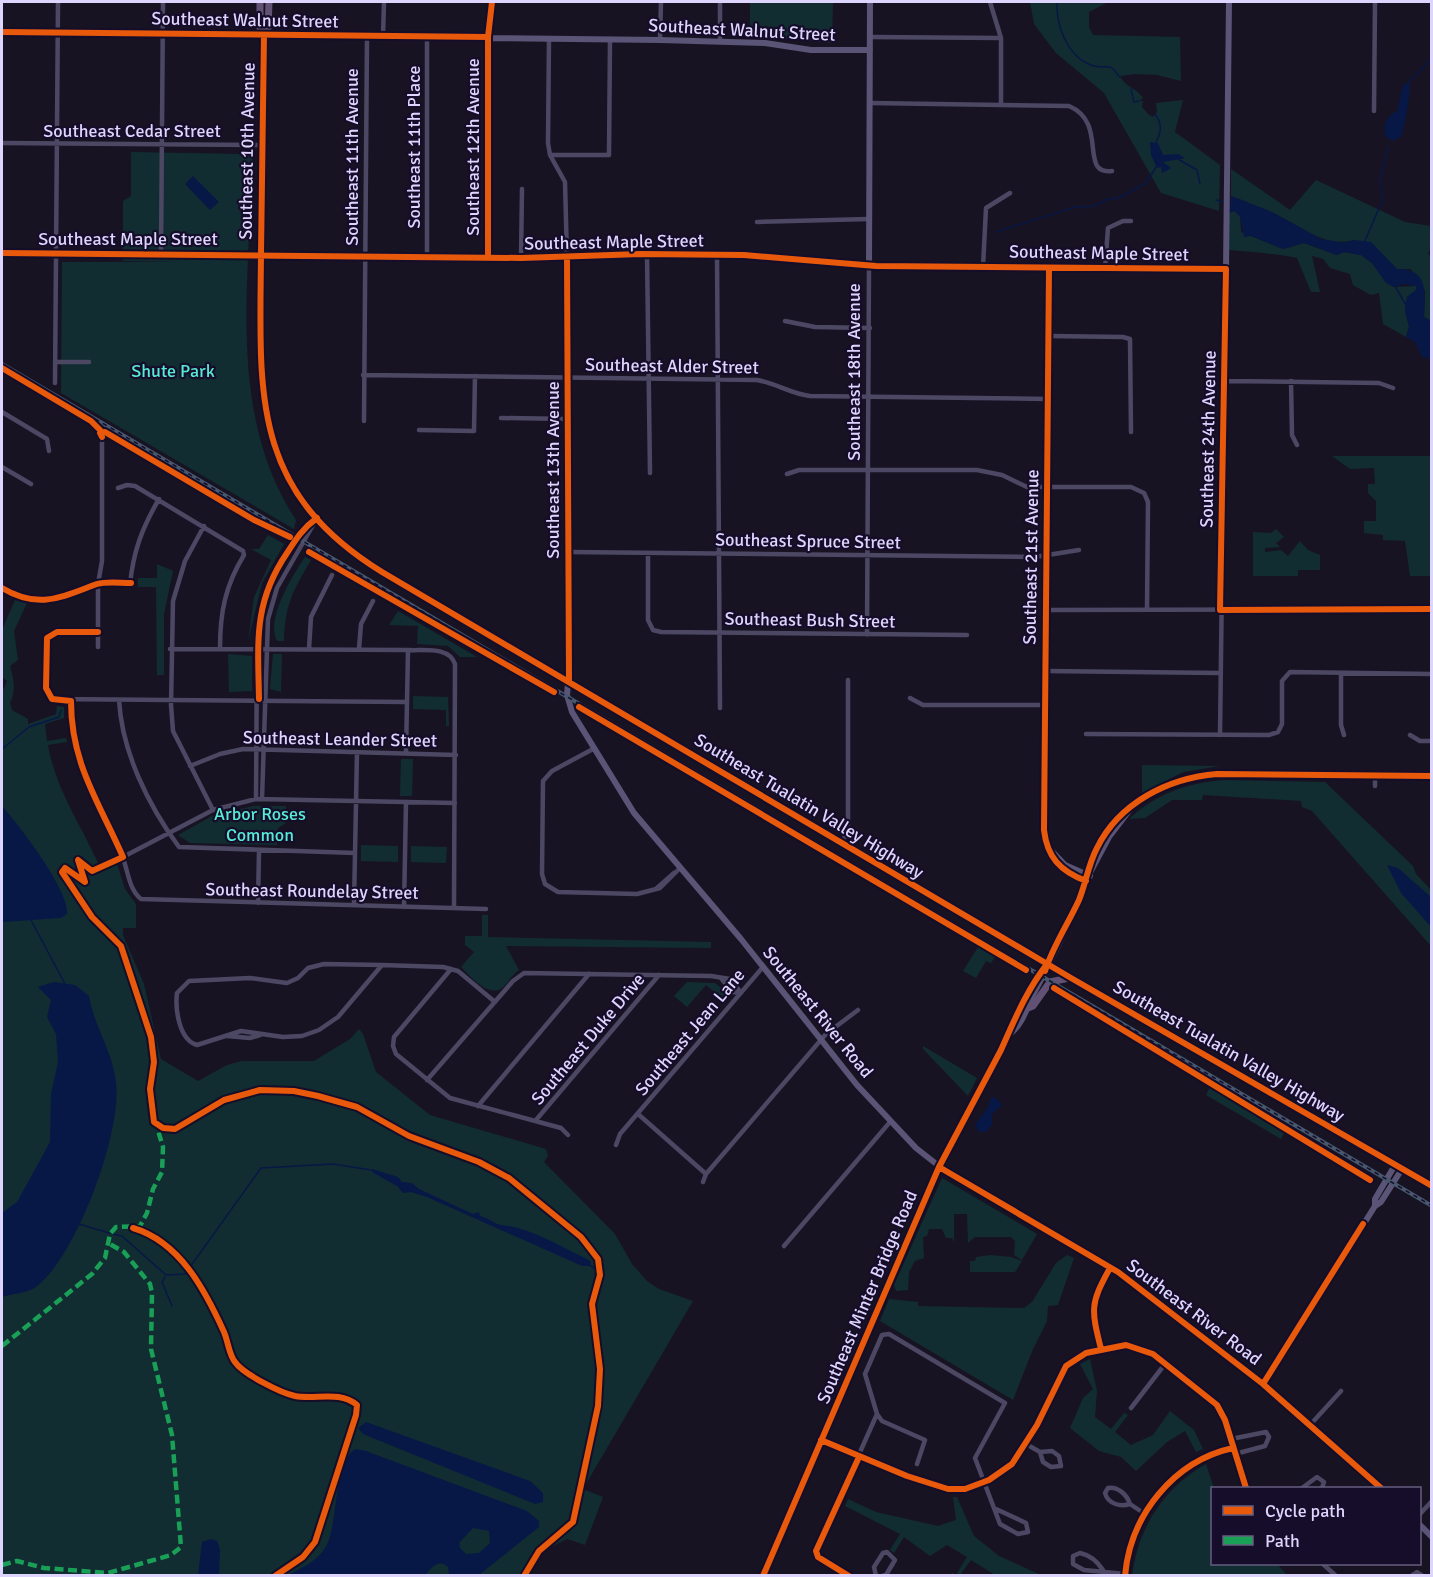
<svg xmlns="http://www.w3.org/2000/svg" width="1433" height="1577" font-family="Signika,sans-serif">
<rect width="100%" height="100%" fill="#181323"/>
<path fill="#112d32" d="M750 2H833L832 43 750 35Z
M1030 2H1108L1089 12V27L1093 35 1180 37 1181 81 1157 75 1135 74 1120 76C1125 87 1138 89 1143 98L1139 101H1143L1142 107 1149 115 1153 117 1157 112 1156 103 1183 100 1175 132 1220 165 1219 211 1161 193 1104 93 1056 53 1034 24Z
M246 151 252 154V161C250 281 226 413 296 520L294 529 61 393 62 262H183L123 261V201L131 196V152L241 154Z
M1231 169 1290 210 1316 180 1405 222 1431 226V246L1428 254 1432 258 1431 321 1424 317 1425 291 1411 269H1397L1382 254 1354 240C1324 249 1297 223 1271 212 1258 206 1244 201 1231 196Z
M1234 211 1240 216 1241 232 1283 249 1304 243 1337 255 1344 252 1361 255 1372 263 1387 283 1394 287 1416 286 1417 290 1407 297 1405 311 1409 327 1406 337 1383 324 1379 293 1371 295 1353 285 1350 274 1330 268 1323 259 1312 256 1320 292H1311L1297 258C1273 253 1253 252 1229 250V213Z
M1332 456H1431V576H1410L1405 541 1383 540V535L1364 533V521H1376V501L1368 493V484H1375L1374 468 1350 469Z
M1276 529 1284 537 1276 543 1280 547 1265 548V552L1281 550 1288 556 1300 541 1308 550 1320 555V570H1298V576H1253V532L1271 533Z
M268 535 284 544 262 583 248 641 254 597 271 560 251 549H259Z
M305 557 311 560C293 591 285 604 284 641H277C265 619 293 575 305 557Z
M157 564 173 571 164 614V675H157L156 587H138V578H157Z
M15 600 27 603 14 631 18 660 10 666C14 680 16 691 10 703L12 710 28 719V724L56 714 57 706 64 707V718L45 724 47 741 66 738 67 742 48 745C55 788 80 823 98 863L115 857 125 889 136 904V928H123V935L144 984 161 1059 198 1081 227 1065 242 1061H314L350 1039 359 1029 363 1034 376 1072 430 1115 546 1149 548 1156 544 1162 615 1234 632 1264 647 1281 659 1289 693 1301 583 1489 603 1497 585 1545 567 1539 545 1550 527 1575 2 1576V692L7 681 2 677V630Z
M398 611 477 657H460L448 646 417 644 418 626 389 625Z
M228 654 252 656V691L229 692Z
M273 654H282L281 692 270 689Z
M413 696 448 697 449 726H446V710L413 709Z
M401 759H413L412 796H400Z
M1142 765 1220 766 1183 772 1142 793Z
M1226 780 1325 782 1413 866 1416 874 1431 890V946L1312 811 1302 807 1301 801 1203 795 1202 800H1172L1145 818 1129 819C1156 794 1188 782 1226 780Z
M253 806H286V823L278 828 277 845 190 843 178 835 212 816Z
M361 845 398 846V862L361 861Z
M411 846 447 847 446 863 411 862Z
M482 915H488V937L711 942V948L506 946 519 970C512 975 508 983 502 988 488 998 470 976 461 967L474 952 465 945V936H482Z
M978 947 995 957 991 963 986 961 976 978 963 971Z
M687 982 715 983 729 994 724 1000 706 985 687 1007 674 996Z
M923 1046 977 1078 968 1096 923 1049Z
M1211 1085 1286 1129 1281 1139 1206 1095Z
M942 1178 1037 1234 1022 1260 1014 1255 1015 1241 1011 1237H975L968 1243 967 1214H954V1242L952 1238H946L942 1229H929L927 1236 923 1237 924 1258 915 1261 909 1272 908 1290 896 1291 894 1285Z
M990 1255 1011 1257 1022 1261 1015 1272H970V1261H975L976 1257Z
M1067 1255 1074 1258 1058 1305 1048 1306 1047 1321 1033 1349 1013 1400 880 1321 889 1299 918 1302V1306L1024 1308 1032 1302 1056 1263Z
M1090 1359 1097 1391 1095 1417 1111 1429 1124 1413 1128 1415 1115 1432 1131 1445 1153 1435 1170 1411 1194 1430 1203 1449 1196 1452 1185 1431 1167 1442 1136 1471 1121 1457 1099 1451 1070 1428 1083 1398 1093 1389 1080 1364Z
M1206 1464 1214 1488 1212 1564H1277L1287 1575 1132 1576C1138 1528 1164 1487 1206 1464Z
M953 1497H957L974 1536 999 1556 1041 1575H995L971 1560 960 1575 957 1573 967 1557 947 1545 930 1556 904 1537 894 1553 890 1550 900 1534 845 1506 848 1499 876 1512 938 1526 956 1520Z"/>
<path fill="#071846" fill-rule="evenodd" d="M1409 82C1412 89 1404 130 1401 137L1392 141 1385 136C1383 124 1387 116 1397 111L1403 85Z
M1150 142 1158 143 1163 155 1178 154 1185 158 1163 162 1171 168 1162 173 1161 167 1157 168 1151 155Z
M193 176 219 202 210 210 185 184Z
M1231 196 1272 212 1321 239 1344 243 1354 240 1371 242 1397 269C1429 269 1425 292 1424 317L1431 321V359L1422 357 1415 342 1406 337 1409 327 1405 311 1407 297 1416 290V286L1404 284 1394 287 1386 283 1372 263 1361 255 1344 252 1337 255 1304 243 1283 249 1251 236 1244 237 1240 216 1234 211 1229 213Z
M2 806C19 825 70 891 67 914L61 918 2 922Z
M1387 865 1398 868 1431 897V927L1401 893Z
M54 982 75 985 89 996C94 1026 113 1052 116 1083 122 1132 77 1256 36 1287 28 1293 11 1294 2 1297V1213L17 1202 50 1142 51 1094 58 1062 56 1034 47 1017 51 1000 38 987Z
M995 1097 1002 1105 992 1114V1125L986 1132H979L975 1125 988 1107 991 1098Z
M372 1169 398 1177 402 1182 412 1183 419 1189 473 1214 479 1212 480 1216C487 1217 494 1224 501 1225 529 1227 561 1247 587 1259L591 1262 590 1266H582L427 1197 411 1192 403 1193 397 1186 372 1172Z
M366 1422 530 1481 543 1493V1502L535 1504 363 1434 358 1428Z
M355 1449 366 1451 527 1511 539 1521V1527L479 1575H449L448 1567C439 1558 431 1568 425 1575H288C301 1568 314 1563 323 1551 340 1530 331 1466 355 1449ZM473 1528 489 1531 490 1543 479 1553 466 1554 460 1548 459 1543Z
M211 1539 217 1541 220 1549 219 1575H198L202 1542Z"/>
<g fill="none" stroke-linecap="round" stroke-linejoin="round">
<path stroke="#071846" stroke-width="1.5" d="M1057 2C1056 25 1067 56 1091 65 1097 68 1104 66 1110 67 1114 68 1116 74 1120 77
M1408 83 1432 58
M1131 89 1134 102 1139 101
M1155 114C1162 124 1162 131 1156 142
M1178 159 1197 170 1200 184
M1216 200 1226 202
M996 232 1075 207 1094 206 1108 199 1119 198 1146 183 1156 167
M1364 243 1383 199 1380 179 1388 147
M1395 286 1406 305
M555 411 556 400 557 412
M2 749 29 727 59 717 61 710
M31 920 65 984
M79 1224 109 1233
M113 1234 122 1236 166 1275 185 1274 261 1168 333 1164 371 1170
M589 1265 596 1269
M165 1277 162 1282 172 1306"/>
<path stroke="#4c4864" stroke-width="4.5" d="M990 2 1001 38V104
M383 36 384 2
M427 37V257
M870 37 1001 38
M549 39 548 143 550 155 565 182 567 258
M660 40 661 2
M720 41V2
M870 103 1069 106C1109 123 1078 175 1112 171
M1374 111 1375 2
M2 143 263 145
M550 155H609L610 39
M757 222 869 219
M2 253 261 255
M161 254 163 2
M647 254 650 473
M717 255 720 708
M521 258 522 189
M983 267 986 208 1010 193
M1105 268 1108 228 1123 221H1131
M785 321 815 327 870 328
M1049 336 1123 337 1130 339 1131 432
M55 362H89
M363 375 757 380C776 383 791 394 810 396L1048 399
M1224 381 1379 383 1393 388
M1291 381 1292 435 1297 445
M55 383 58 2
M2 412 47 439 49 451
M501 418 568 419
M364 421 367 36
M419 430 474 431 475 376
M2 467 31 484
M787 474 799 470H977L1002 475 1027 487H1131L1144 493 1148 502 1147 610
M118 488 127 485 135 486 243 551 244 555C225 586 220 613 220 648
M204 526 185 561 173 601 171 705 173 731 213 810
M569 552 1035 557 1079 550
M648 553V620L653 630 661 632 967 635
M130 585C133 552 142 528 159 499
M2 588C34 607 65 599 98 584
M1046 610 1432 609
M92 632 54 633 47 639 46 688 52 699 407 702
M867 635 869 266
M98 647V584L102 561V437
M170 649 408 650C424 651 449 646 455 664L454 908
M309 649 311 617 332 575
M359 649 361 624 373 601
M1045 671 1220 673
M1341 673V725L1344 735
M910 698 923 705H1045
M119 700C122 752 148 805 179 847L355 853
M71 701C71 765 97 797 121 853 128 868 128 889 141 899L486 909
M1086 734 1269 735 1278 732 1282 724V681L1290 672 1432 674
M1220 735 1226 269
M1410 735 1420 741H1432
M593 749 552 771 543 781 542 874 545 884 558 892 637 894 660 888 680 868
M406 753 408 650
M190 766 220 754 243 749 456 755
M1375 776V786
M256 799 257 641 261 606 276 568 303 528 317 518
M262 799 268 619 277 588 316 520
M842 843 848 829V680
M123 857 213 810 256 799 455 803
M657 888 674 873
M258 903 259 851
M354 905 357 752
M404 907 406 802
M324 964 382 965 338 1017 319 1030 302 1036 283 1037 241 1031 197 1045C179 1040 175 1009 177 993L189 981 250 978 287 983 298 978 308 968Z
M382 965 443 967 458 971 495 1002
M451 969 394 1037 393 1046 396 1054 450 1098 561 1128 568 1135
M721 978 732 992 741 993
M227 1036 250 1038 260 1035
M427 1080 513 981 524 973 711 976 730 979 741 993
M478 1106 589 974
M638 1114 706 1174
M536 1120 659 975
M616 1145 620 1134 763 967
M703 1182 706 1174 826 1034 858 1010
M784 1246 890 1122
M1101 1349C1091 1309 1090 1304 1110 1268
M1131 1408 1165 1364
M877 1414 882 1421 925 1440 917 1464
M1310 1425 1341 1391
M1231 1439 1266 1432 1269 1437 1265 1446 1235 1454
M821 1440 907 1476 948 1489H965L989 1480 1012 1464 1037 1425 1066 1366 1086 1353 1126 1345 1153 1354 1217 1405 1225 1420 1246 1488
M1026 1444 1040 1452 1043 1462 1051 1467 1061 1466 1059 1456 1052 1451 1040 1452
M1302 1488 1317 1477 1324 1482 1322 1488
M1130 1504C1127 1495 1118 1486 1108 1488L1105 1493C1108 1504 1120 1507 1130 1504L1145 1514
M1420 1514 1432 1501
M1323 1564 1336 1576
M1103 1570C1097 1561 1090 1555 1080 1553L1073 1556V1564L1084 1570 1125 1574
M849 1576 818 1557 816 1551 877 1414 865 1374 882 1335 889 1334 1005 1403 975 1458 1000 1524 1018 1534 1028 1532 1026 1523 996 1509
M876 1576 874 1567 883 1553 887 1552 895 1560 886 1575 882 1576
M952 1576H953
M1125 1576C1130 1515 1174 1461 1233 1448
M1411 1576 1417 1572 1423 1576"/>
<path stroke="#5a5476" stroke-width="6" d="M2 32 660 40 765 43 811 50H870
M261 255 558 258 641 254 744 255 876 266 1226 269 1229 2
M488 257V37L492 2
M567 258 570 660 567 695 572 712 634 813 741 939 857 1085 916 1148 944 1170 1118 1272 1263 1384 1381 1488
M869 266 870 2
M1049 268 1044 830C1047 857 1060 871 1086 881
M1048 847 1065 865 1090 876
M1086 880 1109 837 1132 807
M1008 1035C1022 1027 1027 1007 1034 993 1050 963 1066 930 1079 899 1087 882 1089 864 1097 847 1118 806 1162 781 1207 775L1432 776
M1375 1206V1199L1395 1165
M1263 1384 1375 1206 1381 1202 1402 1169
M1420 1525 1432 1537
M763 1576 939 1167 1001 1050C1014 1021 1027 989 1048 963"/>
<path stroke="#615275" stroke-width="7" d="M260 2V28L264 35C263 108 262 180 261 253 260 391 249 490 382 572L1071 978 1432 1186
M264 35 268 28 269 2
M1028 1008 1033 1006 1050 982 1069 978"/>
<defs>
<path id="rail" d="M2 364 1432 1206"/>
</defs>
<use href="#rail" stroke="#46576e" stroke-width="4"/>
<use href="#rail" stroke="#150d29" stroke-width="1.5" stroke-dasharray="4.5" stroke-linecap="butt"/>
<path stroke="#1a9f57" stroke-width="4.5" stroke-dasharray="9 4.5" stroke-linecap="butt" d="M2 1346 92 1274 105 1258 110 1234 116 1227 140 1226 147 1213 153 1189 162 1172 163 1147 156 1124
M2 1565 17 1561 44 1568 108 1573 171 1555 181 1547 172 1435 151 1349 152 1293 150 1284 124 1252 108 1243"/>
<defs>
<path id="cycleway" d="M2 32 488 37
M264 35C263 108 262 180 261 253 260 391 249 490 382 572L1071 978 1432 1186
M2 253 521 258 641 254 744 255 876 266 1226 269 1220 610 1432 609
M488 257V37L492 2
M567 258 569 681
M1049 268 1044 830C1047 857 1060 871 1086 881
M2 368 91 421 101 431
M102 437 100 433 105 432 254 520 290 537
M309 552 554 692
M2 588C39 610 61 597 97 584 107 581 120 583 131 583
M98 632H57L47 638 46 688 52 699 71 701C71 764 99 802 123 857L92 871 78 860 85 882 65 868 62 872 92 917 121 946 151 1037 154 1062 150 1089 154 1122 163 1128 175 1129 224 1100 260 1090 294 1091 318 1096 357 1107 409 1136 479 1162 509 1178 581 1237 598 1259 600 1275 592 1304 600 1369 598 1406 573 1522 539 1551 524 1576
M259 699C258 642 253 603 287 553 296 539 303 528 317 518
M579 707 1026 970
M1045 971C1053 946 1068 924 1079 900 1086 883 1088 865 1097 848 1119 803 1168 778 1217 774L1432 776
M1054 988 1370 1180
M939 1167 1118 1272 1263 1384 1381 1488
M133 1228C180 1242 205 1290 224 1332 228 1341 229 1355 235 1362 243 1374 281 1393 295 1396 316 1400 339 1390 357 1405L356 1415 315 1542 303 1557 275 1576
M1101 1349C1091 1309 1090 1304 1110 1268
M1263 1384 1363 1224
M821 1440 907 1476 948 1489H965L989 1480 1012 1464 1037 1425 1066 1366 1086 1353 1126 1345 1153 1354 1217 1405 1225 1420 1246 1488
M763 1576 939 1167 1001 1050C1014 1021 1027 989 1048 963
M849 1576 818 1557 816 1551 859 1457
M1125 1576C1130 1515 1174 1461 1233 1448"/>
</defs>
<use href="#cycleway" stroke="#150d29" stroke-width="10"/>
<use href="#cycleway" stroke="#e8590c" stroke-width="6"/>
</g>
<g text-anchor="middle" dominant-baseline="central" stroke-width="4.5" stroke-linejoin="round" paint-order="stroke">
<g font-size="18" fill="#ded5ff" stroke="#150d29">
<text transform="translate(245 20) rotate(1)">Southeast Walnut Street</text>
<text transform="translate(742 30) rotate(3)">Southeast Walnut Street</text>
<text x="132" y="131">Southeast Cedar Street</text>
<text transform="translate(414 147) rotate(-90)">Southeast 11th Place</text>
<text transform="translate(473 147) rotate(-90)">Southeast 12th Avenue</text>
<text transform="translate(247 151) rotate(-89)">Southeast 10th Avenue</text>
<text transform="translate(352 157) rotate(-90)">Southeast 11th Avenue</text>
<text x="128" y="239">Southeast Maple Street</text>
<text transform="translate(614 242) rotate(-1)">Southeast Maple Street</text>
<text transform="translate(1099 253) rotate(1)">Southeast Maple Street</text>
<text transform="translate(672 366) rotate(1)">Southeast Alder Street</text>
<text transform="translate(854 372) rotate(-90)">Southeast 18th Avenue</text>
<text transform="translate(1208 439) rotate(-89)">Southeast 24th Avenue</text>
<text transform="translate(553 470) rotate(-90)">Southeast 13th Avenue</text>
<text transform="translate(808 541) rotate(1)">Southeast Spruce Street</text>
<text transform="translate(1031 557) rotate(-89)">Southeast 21st Avenue</text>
<text transform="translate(810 620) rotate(1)">Southeast Bush Street</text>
<text transform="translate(340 739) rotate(1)">Southeast Leander Street</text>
<text transform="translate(809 806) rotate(31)">Southeast Tualatin Valley Highway</text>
<text transform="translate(312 891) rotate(1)">Southeast Roundelay Street</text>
<text transform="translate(818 1012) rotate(51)">Southeast River Road</text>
<text transform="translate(690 1032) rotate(-50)">Southeast Jean Lane</text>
<text transform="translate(588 1039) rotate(-50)">Southeast Duke Drive</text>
<text transform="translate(1229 1051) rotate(30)">Southeast Tualatin Valley Highway</text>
<text transform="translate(867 1297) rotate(-67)">Southeast Minter Bridge Road</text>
<text transform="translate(1194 1312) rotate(37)">Southeast River Road</text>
</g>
<g font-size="18" fill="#56ebd4" stroke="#150d29">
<text x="173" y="371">Shute Park</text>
<text x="260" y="814">Arbor Roses<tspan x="260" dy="21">Common</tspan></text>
</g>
</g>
<rect width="1433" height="1577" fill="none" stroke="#ded5ff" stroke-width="6"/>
<rect x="1211" y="1487" width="210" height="78" fill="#150d29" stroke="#655d7f" stroke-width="1.5"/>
<rect x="1223" y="1506" width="30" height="9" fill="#e8590c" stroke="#655d7f" stroke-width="1.5"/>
<text x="1265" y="1517" font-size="18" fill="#ded5ff">Cycle path</text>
<rect x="1223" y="1536" width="30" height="9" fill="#1a9f57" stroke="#655d7f" stroke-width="1.5"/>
<text x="1265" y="1547" font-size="18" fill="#ded5ff">Path</text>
</svg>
